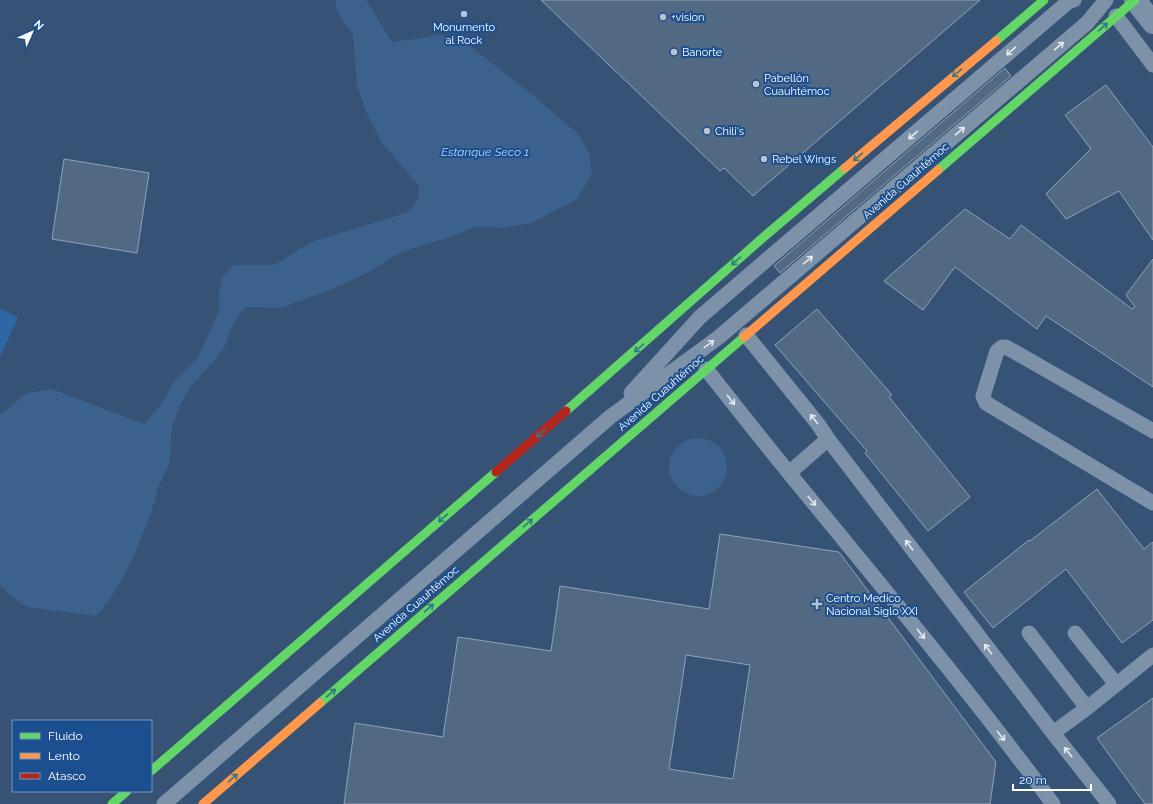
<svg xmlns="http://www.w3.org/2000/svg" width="1153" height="804" font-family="Raleway,sans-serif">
<rect width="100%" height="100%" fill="#365274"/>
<path fill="#2f66a5" d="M0 309 18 317 0 357Z"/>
<path fill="#3b618d" d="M336 0H366L392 42 422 38 440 34 470 46 534 96 578 134 589 153 592 175 577 199 532 223 499 228 477 226 449 238 429 243 399 253 371 271 328 291 280 308 247 307 237 318 230 330 225 346 212 363 189 389 179 408 172 428 170 461 159 486 151 513 136 551 119 585 107 603 96 616 27 607 9 595 0 585V415L27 393 52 389 144 424 162 403 173 383 198 358 219 311V293L222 277 234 265H274L311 242 406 213 413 206 419 196V186L382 143 366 112 357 86 353 34 343 22 336 8Z
M669 467a29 29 0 1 1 58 0a29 29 0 1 1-58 0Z"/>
<path fill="#526984" stroke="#92a2b6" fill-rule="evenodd" d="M541 0H980L753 196 724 168 720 171Z
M1005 68 1011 76 780 273 774 266Z
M1106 85 1153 147V240L1119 191 1066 219 1046 194 1091 149 1065 115Z
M64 159 149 173 137 253 52 239Z
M965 209 1010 239 1021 225 1132 309 1135 307 1126 295 1153 259V387L1046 316 1037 329 955 267 923 310 884 281Z
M817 309 892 395 889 397 970 497 928 531 865 453 867 451 775 345Z
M1097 489 1144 549 1153 542V620L1122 643 1066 569 993 628 964 592 1029 540 1030 541Z
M720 534 839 552 996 762 990 804H344L355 723 443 737 458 637 551 651 560 586 709 609ZM686 655 750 665 733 779 669 769Z
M1153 698V804H1145L1097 738Z"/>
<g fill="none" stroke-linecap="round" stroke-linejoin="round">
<path stroke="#7d92a8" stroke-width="15" d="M1116 16 1153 65
M746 335 818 424 828 439 1053 733 1109 804
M706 369C734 404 761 439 789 473 878 582 969 690 1053 804
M631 393 700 317 1068 2 1074 0
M1153 431 1006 347H1002L997 351 983 396 986 403 1153 503
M789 473 828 439
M1029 633 1087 708
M1075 633 1116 684
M1053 733 1087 708 1153 655
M164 804 610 417 719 337 1087 23 1106 0"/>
<path stroke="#7d92a8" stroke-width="22" d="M1135 0 1153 23"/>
<path stroke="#63d668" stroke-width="9" d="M996 41 1044 0
M938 170 1135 0
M566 411 766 235 845 168
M320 703 744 337
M151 771 496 472
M112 804 127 791"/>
<path stroke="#ff974d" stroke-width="9" d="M845 168 996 41
M744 337 938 170
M203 804 320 703"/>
<path stroke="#b3261e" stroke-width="9" d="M496 472 566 411"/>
</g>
<defs><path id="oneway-shaft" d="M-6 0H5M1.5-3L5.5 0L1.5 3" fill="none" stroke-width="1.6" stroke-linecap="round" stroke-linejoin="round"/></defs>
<g stroke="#317883">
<use href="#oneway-shaft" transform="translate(1103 27) rotate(-41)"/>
<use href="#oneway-shaft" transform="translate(957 73) rotate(140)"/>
<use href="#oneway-shaft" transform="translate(858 157) rotate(140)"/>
<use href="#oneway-shaft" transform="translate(736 261) rotate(138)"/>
<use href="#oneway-shaft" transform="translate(639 348) rotate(139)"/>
<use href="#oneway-shaft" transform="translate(541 433) rotate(139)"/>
<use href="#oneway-shaft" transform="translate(443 518) rotate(139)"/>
<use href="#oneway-shaft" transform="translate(528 523) rotate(-41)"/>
<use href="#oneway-shaft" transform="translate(429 608) rotate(-41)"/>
<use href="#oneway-shaft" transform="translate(331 693) rotate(-41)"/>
<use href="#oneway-shaft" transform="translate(233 778) rotate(-41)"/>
</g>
<g stroke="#e5e9ee">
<use href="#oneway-shaft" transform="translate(1059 46) rotate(-40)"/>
<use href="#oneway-shaft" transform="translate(1011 51) rotate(139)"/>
<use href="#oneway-shaft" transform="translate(960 131) rotate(-40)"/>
<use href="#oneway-shaft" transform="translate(913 135) rotate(139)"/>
<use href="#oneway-shaft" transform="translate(808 260) rotate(-40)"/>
<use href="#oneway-shaft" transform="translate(709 344) rotate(-36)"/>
<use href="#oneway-shaft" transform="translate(731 400) rotate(52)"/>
<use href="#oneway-shaft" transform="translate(814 419) rotate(-129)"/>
<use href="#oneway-shaft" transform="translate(812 501) rotate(50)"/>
<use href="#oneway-shaft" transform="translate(909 545) rotate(-127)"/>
<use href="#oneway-shaft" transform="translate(921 634) rotate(52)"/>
<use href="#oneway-shaft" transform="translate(988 649) rotate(-127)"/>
<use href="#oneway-shaft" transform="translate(1001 736) rotate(52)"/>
<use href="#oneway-shaft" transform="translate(1068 752) rotate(-128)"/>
</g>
<g fill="#b9c2ce" stroke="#1b4f8f" stroke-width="1.5">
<circle cx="464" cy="14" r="4"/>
<circle cx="663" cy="17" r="4"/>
<circle cx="674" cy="52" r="4"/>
<circle cx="756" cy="84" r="4"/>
<circle cx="707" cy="131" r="4"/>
<circle cx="764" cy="159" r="4"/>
<path d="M815 598h4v4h4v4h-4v4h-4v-4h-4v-4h4z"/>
</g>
<g text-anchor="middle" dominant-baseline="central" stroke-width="4" stroke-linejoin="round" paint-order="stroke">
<g font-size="11" fill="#fff" stroke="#1b4f8f" text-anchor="start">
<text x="671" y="17">+vision</text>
<text x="464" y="27" text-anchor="middle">Monumento<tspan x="464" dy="13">al Rock</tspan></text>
<text x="682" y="52">Banorte</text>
<text x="764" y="78">Pabellón<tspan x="764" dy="13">Cuauhtémoc</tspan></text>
<text x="715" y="131">Chili's</text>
<text x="772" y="159">Rebel Wings</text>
<text x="826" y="598">Centro Medico<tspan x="826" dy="13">Nacional Siglo XXI</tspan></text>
</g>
<g font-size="11" fill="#fff" stroke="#1b4f8f">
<text transform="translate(906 181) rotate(-41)">Avenida Cuauhtémoc</text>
<text transform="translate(661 393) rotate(-41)">Avenida Cuauhtémoc</text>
<text transform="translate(416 604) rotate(-41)">Avenida Cuauhtémoc</text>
</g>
<g font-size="12" font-style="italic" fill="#b5d3f5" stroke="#1b4f8f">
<text x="485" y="152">Estanque Seco 1</text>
</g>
</g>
<rect x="12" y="720" width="140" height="72" fill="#1b4f8f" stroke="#7695bc"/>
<rect x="20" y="733" width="20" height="6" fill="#63d668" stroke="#7695bc"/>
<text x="48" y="740" font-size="12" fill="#ffffff">Fluido</text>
<rect x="20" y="753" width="20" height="6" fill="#ff974d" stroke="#7695bc"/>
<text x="48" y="760" font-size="12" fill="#ffffff">Lento</text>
<rect x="20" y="773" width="20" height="6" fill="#b3261e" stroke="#7695bc"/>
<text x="48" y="780" font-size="12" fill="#ffffff">Atasco</text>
<g transform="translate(32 32) rotate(45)" stroke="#1b4f8f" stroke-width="3" paint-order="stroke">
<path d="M0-3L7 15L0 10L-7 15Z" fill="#ffffff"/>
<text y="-6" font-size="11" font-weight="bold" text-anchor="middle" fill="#ffffff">N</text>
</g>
<path d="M1013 784v6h78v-6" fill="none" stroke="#ffffff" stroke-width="2"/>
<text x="1019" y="784" font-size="12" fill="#ffffff" stroke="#1b4f8f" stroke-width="3" paint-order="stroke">20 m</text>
</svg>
